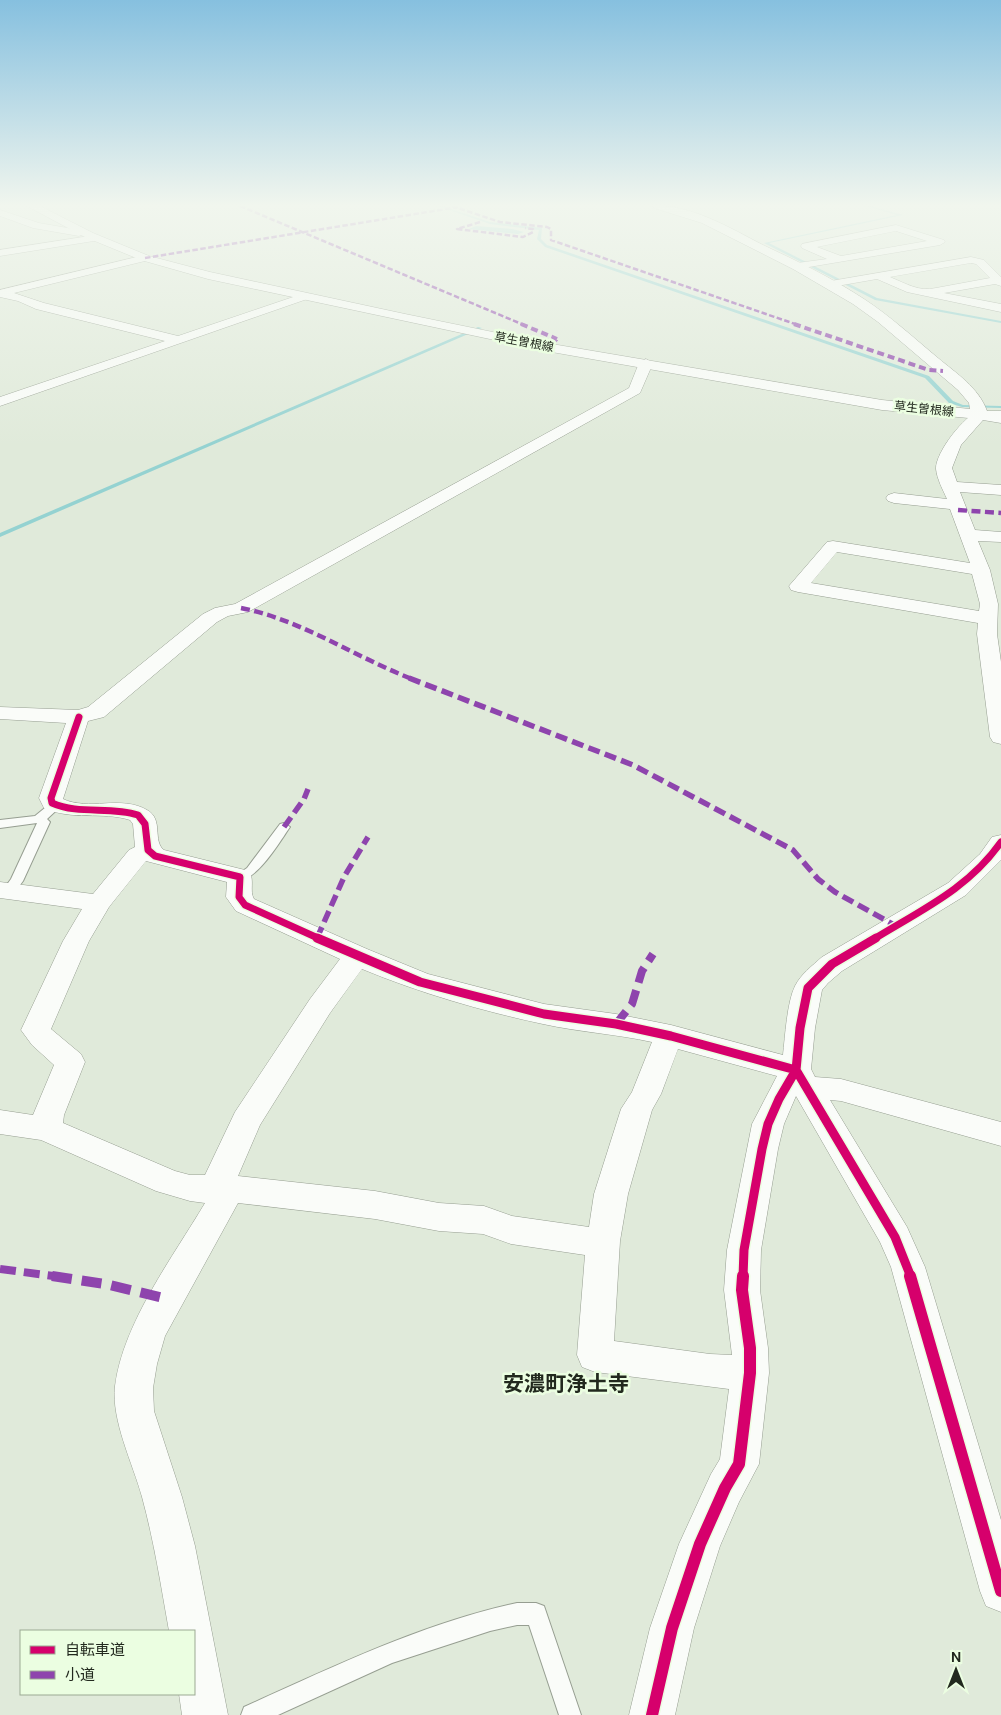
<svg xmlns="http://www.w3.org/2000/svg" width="1001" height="1715" font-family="'DM Sans','Noto Sans JP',sans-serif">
<rect width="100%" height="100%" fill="#e0eada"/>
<path fill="#94d2d1" d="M476 226 512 229 524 232 518 234 469 229Z"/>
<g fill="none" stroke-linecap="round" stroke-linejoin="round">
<path fill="#94d2d1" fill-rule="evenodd" d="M437 206H442L490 222 542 228 541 239 547 245 929 376 953 401 963 405 1001 406V408L962 407 949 403 925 378 545 247 537 239 539 230 490 224Z
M865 206H870L903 215 769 243 877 298 1001 321V323L875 300 764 243 897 215Z
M478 327 482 328 0 537V533Z"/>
<defs>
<path id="lane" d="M55 802 61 806 47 819 50 822 23 881 14 893H4L3 890 11 879 37 823 0 828V820L35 816 51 803Z
M284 823 290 827C280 841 255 885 235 880L234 877 247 868 280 824Z
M517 1603H536L544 1606 581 1715H559L529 1625H517L490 1631 392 1663 278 1715H241L244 1707C333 1667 421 1624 517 1603Z"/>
<path id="street" d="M0 210 39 223 79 230 84 233 79 236 33 228 0 216Z
M896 225 944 240 945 242 940 245 797 269 792 266 797 263 827 259 802 248 801 246 802 244ZM896 231 927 241 841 256 817 247Z
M96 235 100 236V240L0 256V250Z
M145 255 149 256 150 258 149 260 14 293 44 303 178 336 302 294H310L312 296 310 298 0 406V397L165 341 36 309 18 301 0 297V290Z
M971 257 984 260 1001 277V286L995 284 944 293 1001 304V312L907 292 877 279 831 287 825 284 831 281ZM971 263 976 264 990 278 936 288C919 292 907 284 890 277Z
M646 359 653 363 640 393 248 612 228 616 217 622 104 717 88 721 63 799C88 811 122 795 147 810 164 819 152 841 164 850L249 871C255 880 249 891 254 899L367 949 428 974 544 1004 616 1014 671 1025 783 1055C785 1037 787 1002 795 986 801 974 812 966 822 957L948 883 980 854 992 837 1001 835V860L966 895 842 971 828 983 822 990 815 1028 811 1069 815 1077 841 1079 1001 1122V1146L841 1101 830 1100 907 1227 925 1267 1001 1520V1612L986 1606 980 1591 891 1267 880 1242 796 1096 784 1124 778 1149 761 1250 760 1290 768 1348 769 1373 759 1464 739 1502 720 1546 694 1628 675 1715H629L650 1628 679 1544 711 1474 720 1459 729 1389 595 1372 582 1367 577 1355 585 1255 511 1244 483 1234 439 1231 375 1219 238 1203 165 1336 157 1364 153 1388 154 1411 182 1497 195 1546 228 1715H182L179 1694H194V1631H169C161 1586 154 1541 142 1497 133 1464 111 1420 115 1386 123 1323 173 1257 205 1203L190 1201 156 1191 41 1140 0 1134V1110L33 1115 54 1065 32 1045 21 1030 63 941 82 909 0 898V882L93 894 129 850 135 847 133 824 130 820C102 811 72 821 44 808L39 798 66 723 0 719V707L78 710 88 707 203 614 215 608 235 604 629 388 639 363ZM146 861 227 882 226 897 236 911 340 959 310 999 235 1112 205 1175H190L175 1171 63 1123 64 1115 85 1062 81 1054 51 1029 89 941 109 907ZM362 969C420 993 482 1011 543 1024 579 1032 616 1034 652 1042L632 1092 621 1109 594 1194 589 1227 512 1216 484 1206 439 1203 375 1191 238 1176 260 1125 330 1013ZM678 1049 777 1076 752 1124 727 1250 724 1290 732 1355 710 1354 614 1341 620 1241 628 1194 652 1110 661 1094Z
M980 411 1001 415V423L983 420 961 445 952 468 957 482 1001 485V495L960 492 975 530 1001 532V542L978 541 990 570 998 604 997 634 1001 662V744L993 742 990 737 977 634 978 623 798 592 791 590 789 586 827 542 833 541 970 563 950 509 894 503 888 501 886 498 888 495 894 493 947 499C943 490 937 479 936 469 935 453 965 414 980 411ZM837 552 972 574 980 604 979 611 811 583Z"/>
<path id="secondary" d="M27 206H40L93 233 149 256 210 272 405 314 546 343 882 400 970 409 969 403 958 390 878 322 853 304 793 269 702 223 654 208 653 206C691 204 730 228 763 245 797 261 832 278 864 299 890 316 914 338 938 358 956 373 979 388 987 411H1001V421L882 410 546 351 208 279 141 260 85 237Z"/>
</defs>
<use href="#lane" stroke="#969e91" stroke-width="2"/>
<use href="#street" stroke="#969e91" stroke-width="1"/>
<use href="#secondary" stroke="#969e91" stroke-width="1"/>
<use href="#lane" fill="#fafcf9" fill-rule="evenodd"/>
<use href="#street" fill="#fafcf9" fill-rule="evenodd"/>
<use href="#secondary" fill="#fafcf9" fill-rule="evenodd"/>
<path stroke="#8e44ad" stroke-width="2.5" stroke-dasharray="5.5 2.5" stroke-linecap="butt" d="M240 206 524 325
M452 206 500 222 547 227 551 229V240L798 325
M480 222 457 229 523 237 533 232V229L525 228
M145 258 458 207"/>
<path stroke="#8e44ad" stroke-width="4" stroke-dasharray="7 4" stroke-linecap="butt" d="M521 324 557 339
M794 324 929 370 943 371
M546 347 557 339"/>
<path stroke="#8e44ad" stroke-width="4.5" stroke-dasharray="9 4.5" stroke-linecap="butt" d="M958 510 1001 513
M241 608C302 620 355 657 412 679"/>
<path stroke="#8e44ad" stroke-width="5.5" stroke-dasharray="12 5.5" stroke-linecap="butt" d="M409 678 633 765 793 850 818 879 835 892 896 926
M284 827 304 799 308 789
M317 938 344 877 368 837"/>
<path stroke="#8e44ad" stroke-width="8" stroke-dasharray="16 8" stroke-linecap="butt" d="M616 1024 632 1004 642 971 653 954
M0 1269 61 1277"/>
<path stroke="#8e44ad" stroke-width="10" stroke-dasharray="20 10" stroke-linecap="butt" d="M52 1276 105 1284 168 1299"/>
<defs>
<path id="cycleway-far2" d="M79 717 51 798 52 803C79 815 110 806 138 815L145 824 148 850 155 856 240 877 239 897 245 905 320 939
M874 939C921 910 968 889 1001 842"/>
<path id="cycleway-far1" d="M317 938 420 982 544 1014 616 1024 671 1036 796 1070 895 1237 911 1277
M743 1277 744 1250 762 1149 768 1124 779 1099 796 1070 800 1028 808 988 832 964 876 938"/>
<path id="cycleway" d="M910 1276 1001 1591
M652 1715 672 1628 700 1544 725 1488 739 1464 750 1373V1348L742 1290 743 1276"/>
</defs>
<use href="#cycleway-far2" stroke="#ebfee1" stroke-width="10"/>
<use href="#cycleway-far1" stroke="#ebfee1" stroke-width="12"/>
<use href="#cycleway" stroke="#ebfee1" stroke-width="15"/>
<use href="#cycleway-far2" stroke="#d6006c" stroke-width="7"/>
<use href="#cycleway-far1" stroke="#d6006c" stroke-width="9"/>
<use href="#cycleway" stroke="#d6006c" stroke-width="12"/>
</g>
<linearGradient id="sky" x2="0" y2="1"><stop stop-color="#86c0df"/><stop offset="0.46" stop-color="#f1f6ee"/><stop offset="1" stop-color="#f1f6ee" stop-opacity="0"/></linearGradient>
<rect width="1001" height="446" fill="url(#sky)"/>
<g text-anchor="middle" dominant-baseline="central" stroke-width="5" stroke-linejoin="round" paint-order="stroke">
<g font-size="12" fill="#22291e" stroke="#ebfee1">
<text transform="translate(524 342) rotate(11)">草生曽根線</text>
<text transform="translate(924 409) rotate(6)">草生曽根線</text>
</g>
<g font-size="21" font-weight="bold" fill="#22291e" stroke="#ebfee1">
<text x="566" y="1384">安濃町浄土寺</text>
</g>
</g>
<rect x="20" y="1630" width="175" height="65" fill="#ebfee1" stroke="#9ba993"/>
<rect x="30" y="1646" width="25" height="8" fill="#d6006c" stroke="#9ba993"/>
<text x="65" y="1655" font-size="15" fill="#22291e">自転車道</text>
<rect x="30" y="1671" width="25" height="8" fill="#8e44ad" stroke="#9ba993"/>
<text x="65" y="1680" font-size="15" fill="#22291e">小道</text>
<g transform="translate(956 1670)" stroke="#ebfee1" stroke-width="4" paint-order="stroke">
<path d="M0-4L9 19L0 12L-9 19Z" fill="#22291e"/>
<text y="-8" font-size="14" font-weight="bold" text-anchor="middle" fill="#22291e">N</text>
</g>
</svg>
